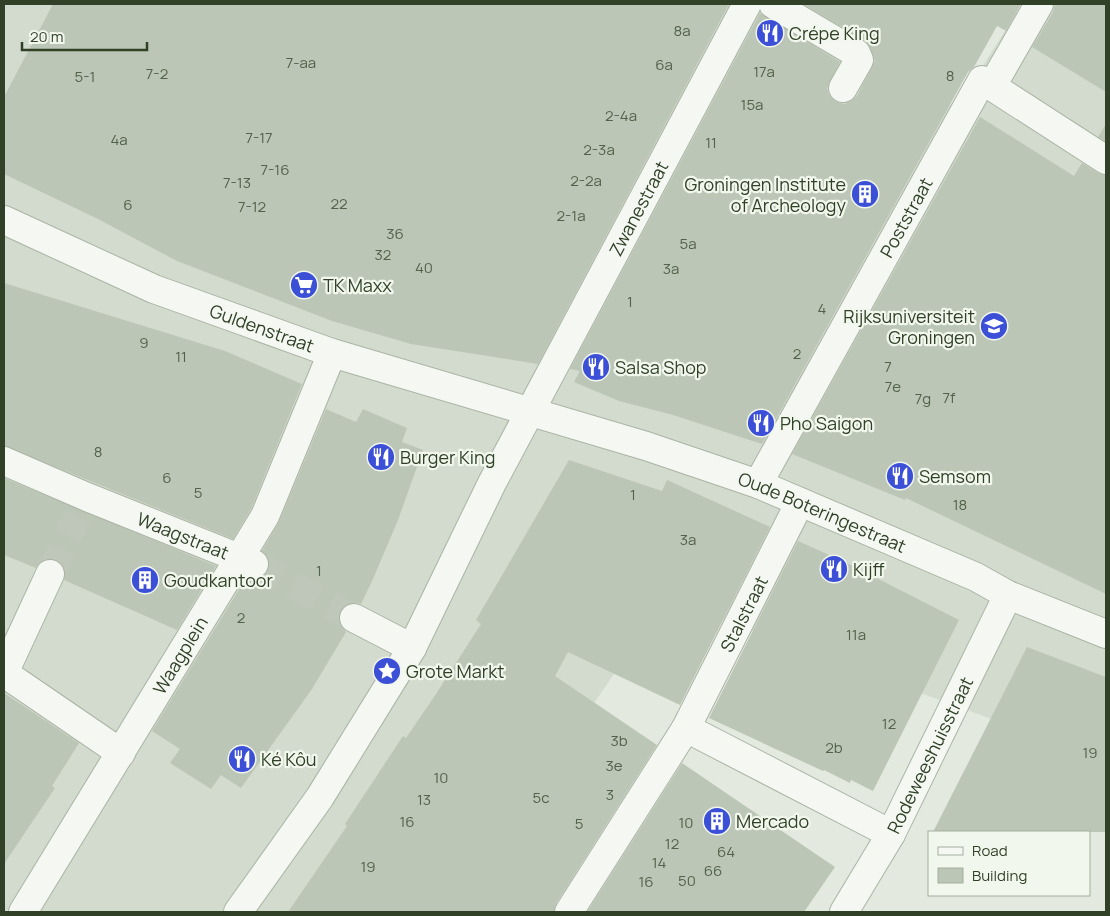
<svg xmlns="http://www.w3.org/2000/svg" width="1110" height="916" font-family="Manrope,sans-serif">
<rect width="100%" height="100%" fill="#e3e9df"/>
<path fill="#d2dbcd" d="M4 4H956L890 74 956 108 1022 4H1106V761L665 599 452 912H4Z"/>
<path fill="#bcc6b6" d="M53 4H729L538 364 411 344 332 321 177 261 98 219 4 174V97Z
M803 4H1021L1006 31 997 26 974 67 968 72 762 444 673 415 619 401 574 382 580 371 570 369 760 13 840 62 827 88 829 95 835 101 844 104 851 101 857 96 875 61 870 47 864 40Z
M1055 4H1106V92L1032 47 1053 12Z
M980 117 1074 176 1082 163 1098 173 1106 175V594L906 498 905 500 792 454Z
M1106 124V142L1098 137Z
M4 283 225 351 302 384 251 509 233 539 4 446Z
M326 409 356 422 363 409 407 428 402 442 423 450 398 520 373 579 361 604 353 602 346 605 340 610 338 619 341 626 346 632 312 689 241 788 221 775 211 789 170 763 180 749 152 731 246 578 257 579 263 577 268 570 269 561 262 551 279 522Z
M569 460 662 491 667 480 770 527 680 705 568 652 555 676 657 745 556 904 554 912H288L347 826 345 824 403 736 406 738 436 694 481 624 476 620Z
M4 478 216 566 177 630 64 580 65 572 63 565 56 560 48 559 41 561 36 568 4 555Z
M798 541 847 563 959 620 873 791 851 780 850 783 824 770 823 771 709 718Z
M1027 647 1106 677V832H933Z
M4 693 79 743 52 786 55 788 4 864Z
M682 763 835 867 804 912H587Z"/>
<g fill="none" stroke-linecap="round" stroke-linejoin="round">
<path stroke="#bfc7ba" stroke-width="28" stroke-dasharray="28 14" stroke-linecap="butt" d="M256 565 354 618
M50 574 77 517"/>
<defs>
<g id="minor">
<path d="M773 4 856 53 859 60 843 88"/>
<path d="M992 86 1039 4"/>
<path id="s1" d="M4 220 154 289 332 353 646 446 758 484 976 577 1008 595 1106 634"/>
<path id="s2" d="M4 461 87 497 254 564"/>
<path id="s3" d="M758 484 982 80 1106 160"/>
<path d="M354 618 412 648"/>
<path d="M4 673 121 753"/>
<path d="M4 673 50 574"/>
<path id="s4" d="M686 728 800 502"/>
<path id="s5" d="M23 912 265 516 332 353"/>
<path id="s6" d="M238 912 320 797 412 648 492 483 747 4"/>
<path d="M569 912 686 728 891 834"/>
<path id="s7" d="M844 912 891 834 1008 595"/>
</g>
</defs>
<use href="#minor" stroke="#aab3a4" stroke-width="30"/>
<use href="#minor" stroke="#f4f7f2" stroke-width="28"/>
</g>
<defs>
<symbol id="restaurant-disc" viewBox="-11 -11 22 22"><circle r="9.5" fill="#3b4fd7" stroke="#f2f7ee"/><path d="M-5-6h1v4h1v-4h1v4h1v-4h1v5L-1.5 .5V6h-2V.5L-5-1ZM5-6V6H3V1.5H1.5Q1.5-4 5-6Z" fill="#fff"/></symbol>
<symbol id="building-disc" viewBox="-11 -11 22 22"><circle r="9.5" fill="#3b4fd7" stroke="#f2f7ee"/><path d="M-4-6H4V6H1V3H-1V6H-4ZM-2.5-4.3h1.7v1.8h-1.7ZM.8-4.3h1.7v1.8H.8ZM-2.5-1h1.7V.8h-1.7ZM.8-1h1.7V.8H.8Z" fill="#fff"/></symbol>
<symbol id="supermarket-disc" viewBox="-11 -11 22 22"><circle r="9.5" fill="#3b4fd7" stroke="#f2f7ee"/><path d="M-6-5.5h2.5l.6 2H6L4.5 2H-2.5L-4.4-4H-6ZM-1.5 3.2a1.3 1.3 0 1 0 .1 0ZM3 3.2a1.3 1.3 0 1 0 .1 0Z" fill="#fff"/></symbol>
<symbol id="university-disc" viewBox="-11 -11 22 22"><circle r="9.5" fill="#3b4fd7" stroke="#f2f7ee"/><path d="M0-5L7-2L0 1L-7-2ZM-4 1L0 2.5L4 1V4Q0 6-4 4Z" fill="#fff"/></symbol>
<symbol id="sight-disc" viewBox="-11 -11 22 22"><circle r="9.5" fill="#3b4fd7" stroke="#f2f7ee"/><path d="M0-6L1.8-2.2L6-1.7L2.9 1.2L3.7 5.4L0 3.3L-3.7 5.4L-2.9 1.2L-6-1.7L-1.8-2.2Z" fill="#fff"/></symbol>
</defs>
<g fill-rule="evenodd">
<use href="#restaurant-disc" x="754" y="17" width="32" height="32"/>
<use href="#building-disc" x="849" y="178" width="32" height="32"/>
<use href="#supermarket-disc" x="288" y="269" width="32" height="32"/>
<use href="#university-disc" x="978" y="310" width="32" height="32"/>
<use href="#restaurant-disc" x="580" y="351" width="32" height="32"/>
<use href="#restaurant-disc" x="745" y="407" width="32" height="32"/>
<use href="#restaurant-disc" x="365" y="441" width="32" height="32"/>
<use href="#restaurant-disc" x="884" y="460" width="32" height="32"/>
<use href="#restaurant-disc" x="818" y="553" width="32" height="32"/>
<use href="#building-disc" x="129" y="564" width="32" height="32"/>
<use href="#sight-disc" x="371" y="655" width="32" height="32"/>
<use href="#restaurant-disc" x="226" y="743" width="32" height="32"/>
<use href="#building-disc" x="701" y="805" width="32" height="32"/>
</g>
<g text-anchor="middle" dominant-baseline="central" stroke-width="4.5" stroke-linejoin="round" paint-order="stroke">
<g font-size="15" fill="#53624b">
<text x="682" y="30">8a</text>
<text x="301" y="62">7-aa</text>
<text x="664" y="64">6a</text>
<text x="764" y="71">17a</text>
<text x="157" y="73">7-2</text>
<text x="950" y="75">8</text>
<text x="85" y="76">5-1</text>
<text x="752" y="104">15a</text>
<text x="621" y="115">2-4a</text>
<text x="259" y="137">7-17</text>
<text x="119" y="139">4a</text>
<text x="711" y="142">11</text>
<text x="599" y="149">2-3a</text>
<text x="275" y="169">7-16</text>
<text x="586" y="180">2-2a</text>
<text x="237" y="182">7-13</text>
<text x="339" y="203">22</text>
<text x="128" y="204">6</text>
<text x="252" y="206">7-12</text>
<text x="571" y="215">2-1a</text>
<text x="395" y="233">36</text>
<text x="688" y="243">5a</text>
<text x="383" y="254">32</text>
<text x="424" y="267">40</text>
<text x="671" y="268">3a</text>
<text x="630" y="301">1</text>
<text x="822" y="308">4</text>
<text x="144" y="342">9</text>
<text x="797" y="353">2</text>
<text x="181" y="356">11</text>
<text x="888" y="366">7</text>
<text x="893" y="386">7e</text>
<text x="949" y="397">7f</text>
<text x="923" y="398">7g</text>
<text x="98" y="451">8</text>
<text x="167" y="477">6</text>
<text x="198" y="492">5</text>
<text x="633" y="494">1</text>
<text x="960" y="504">18</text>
<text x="688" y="539">3a</text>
<text x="319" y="570">1</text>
<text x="241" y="617">2</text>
<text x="856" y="634">11a</text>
<text x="889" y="723">12</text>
<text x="619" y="740">3b</text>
<text x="834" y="747">2b</text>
<text x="1090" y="752">19</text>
<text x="614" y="765">3e</text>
<text x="441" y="777">10</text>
<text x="610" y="794">3</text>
<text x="541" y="797">5c</text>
<text x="424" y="799">13</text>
<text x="407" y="821">16</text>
<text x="686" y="822">10</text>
<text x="579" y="823">5</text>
<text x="672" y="843">12</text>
<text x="726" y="851">64</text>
<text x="659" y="862">14</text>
<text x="368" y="866">19</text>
<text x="713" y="870">66</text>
<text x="687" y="880">50</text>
<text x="646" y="881">16</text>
</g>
<g font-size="18" fill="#304127" stroke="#f2f7ee" text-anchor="start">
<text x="789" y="33">Crépe King</text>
<text x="846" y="184" text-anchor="end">Groningen Institute<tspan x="846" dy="21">of Archeology</tspan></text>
<text x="323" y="285">TK Maxx</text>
<text x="975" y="316" text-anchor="end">Rijksuniversiteit<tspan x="975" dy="21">Groningen</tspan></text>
<text x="615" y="367">Salsa Shop</text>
<text x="780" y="423">Pho Saigon</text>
<text x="400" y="457">Burger King</text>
<text x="919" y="476">Semsom</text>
<text x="853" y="569">Kijff</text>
<text x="164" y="580">Goudkantoor</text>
<text x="406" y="671">Grote Markt</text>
<text x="261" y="759">Ké Kôu</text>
<text x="736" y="821">Mercado</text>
</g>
<g font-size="18" fill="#304127" stroke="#f2f7ee">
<text stroke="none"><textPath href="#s6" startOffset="811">Zwanestraat</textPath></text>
<text stroke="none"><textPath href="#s3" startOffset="305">Poststraat</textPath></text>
<text stroke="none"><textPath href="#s1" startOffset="280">Guldenstraat</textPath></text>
<text stroke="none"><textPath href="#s1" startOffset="870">Oude Boteringestraat</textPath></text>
<text stroke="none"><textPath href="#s2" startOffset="194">Waagstraat</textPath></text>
<text stroke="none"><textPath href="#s4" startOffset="128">Stalstraat</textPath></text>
<text stroke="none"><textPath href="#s5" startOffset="301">Waagplein</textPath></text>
<text stroke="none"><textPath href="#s7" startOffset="179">Rodeweeshuisstraat</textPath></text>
</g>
</g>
<rect width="1110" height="916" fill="none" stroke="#304127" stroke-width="10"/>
<rect x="928" y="831" width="162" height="65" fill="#f2f7ee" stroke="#a4ae9e"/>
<rect x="938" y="847" width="25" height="8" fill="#f4f7f2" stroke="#a4ae9e"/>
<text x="972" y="856" font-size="15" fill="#304127">Road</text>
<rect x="938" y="868" width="25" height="15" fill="#bcc6b6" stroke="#a4ae9e"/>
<text x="972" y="881" font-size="15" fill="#304127">Building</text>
<path d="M22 42v8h125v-8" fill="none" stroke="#304127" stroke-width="2.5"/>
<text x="30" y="42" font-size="15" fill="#304127" stroke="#f2f7ee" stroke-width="4" paint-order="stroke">20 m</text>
</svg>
